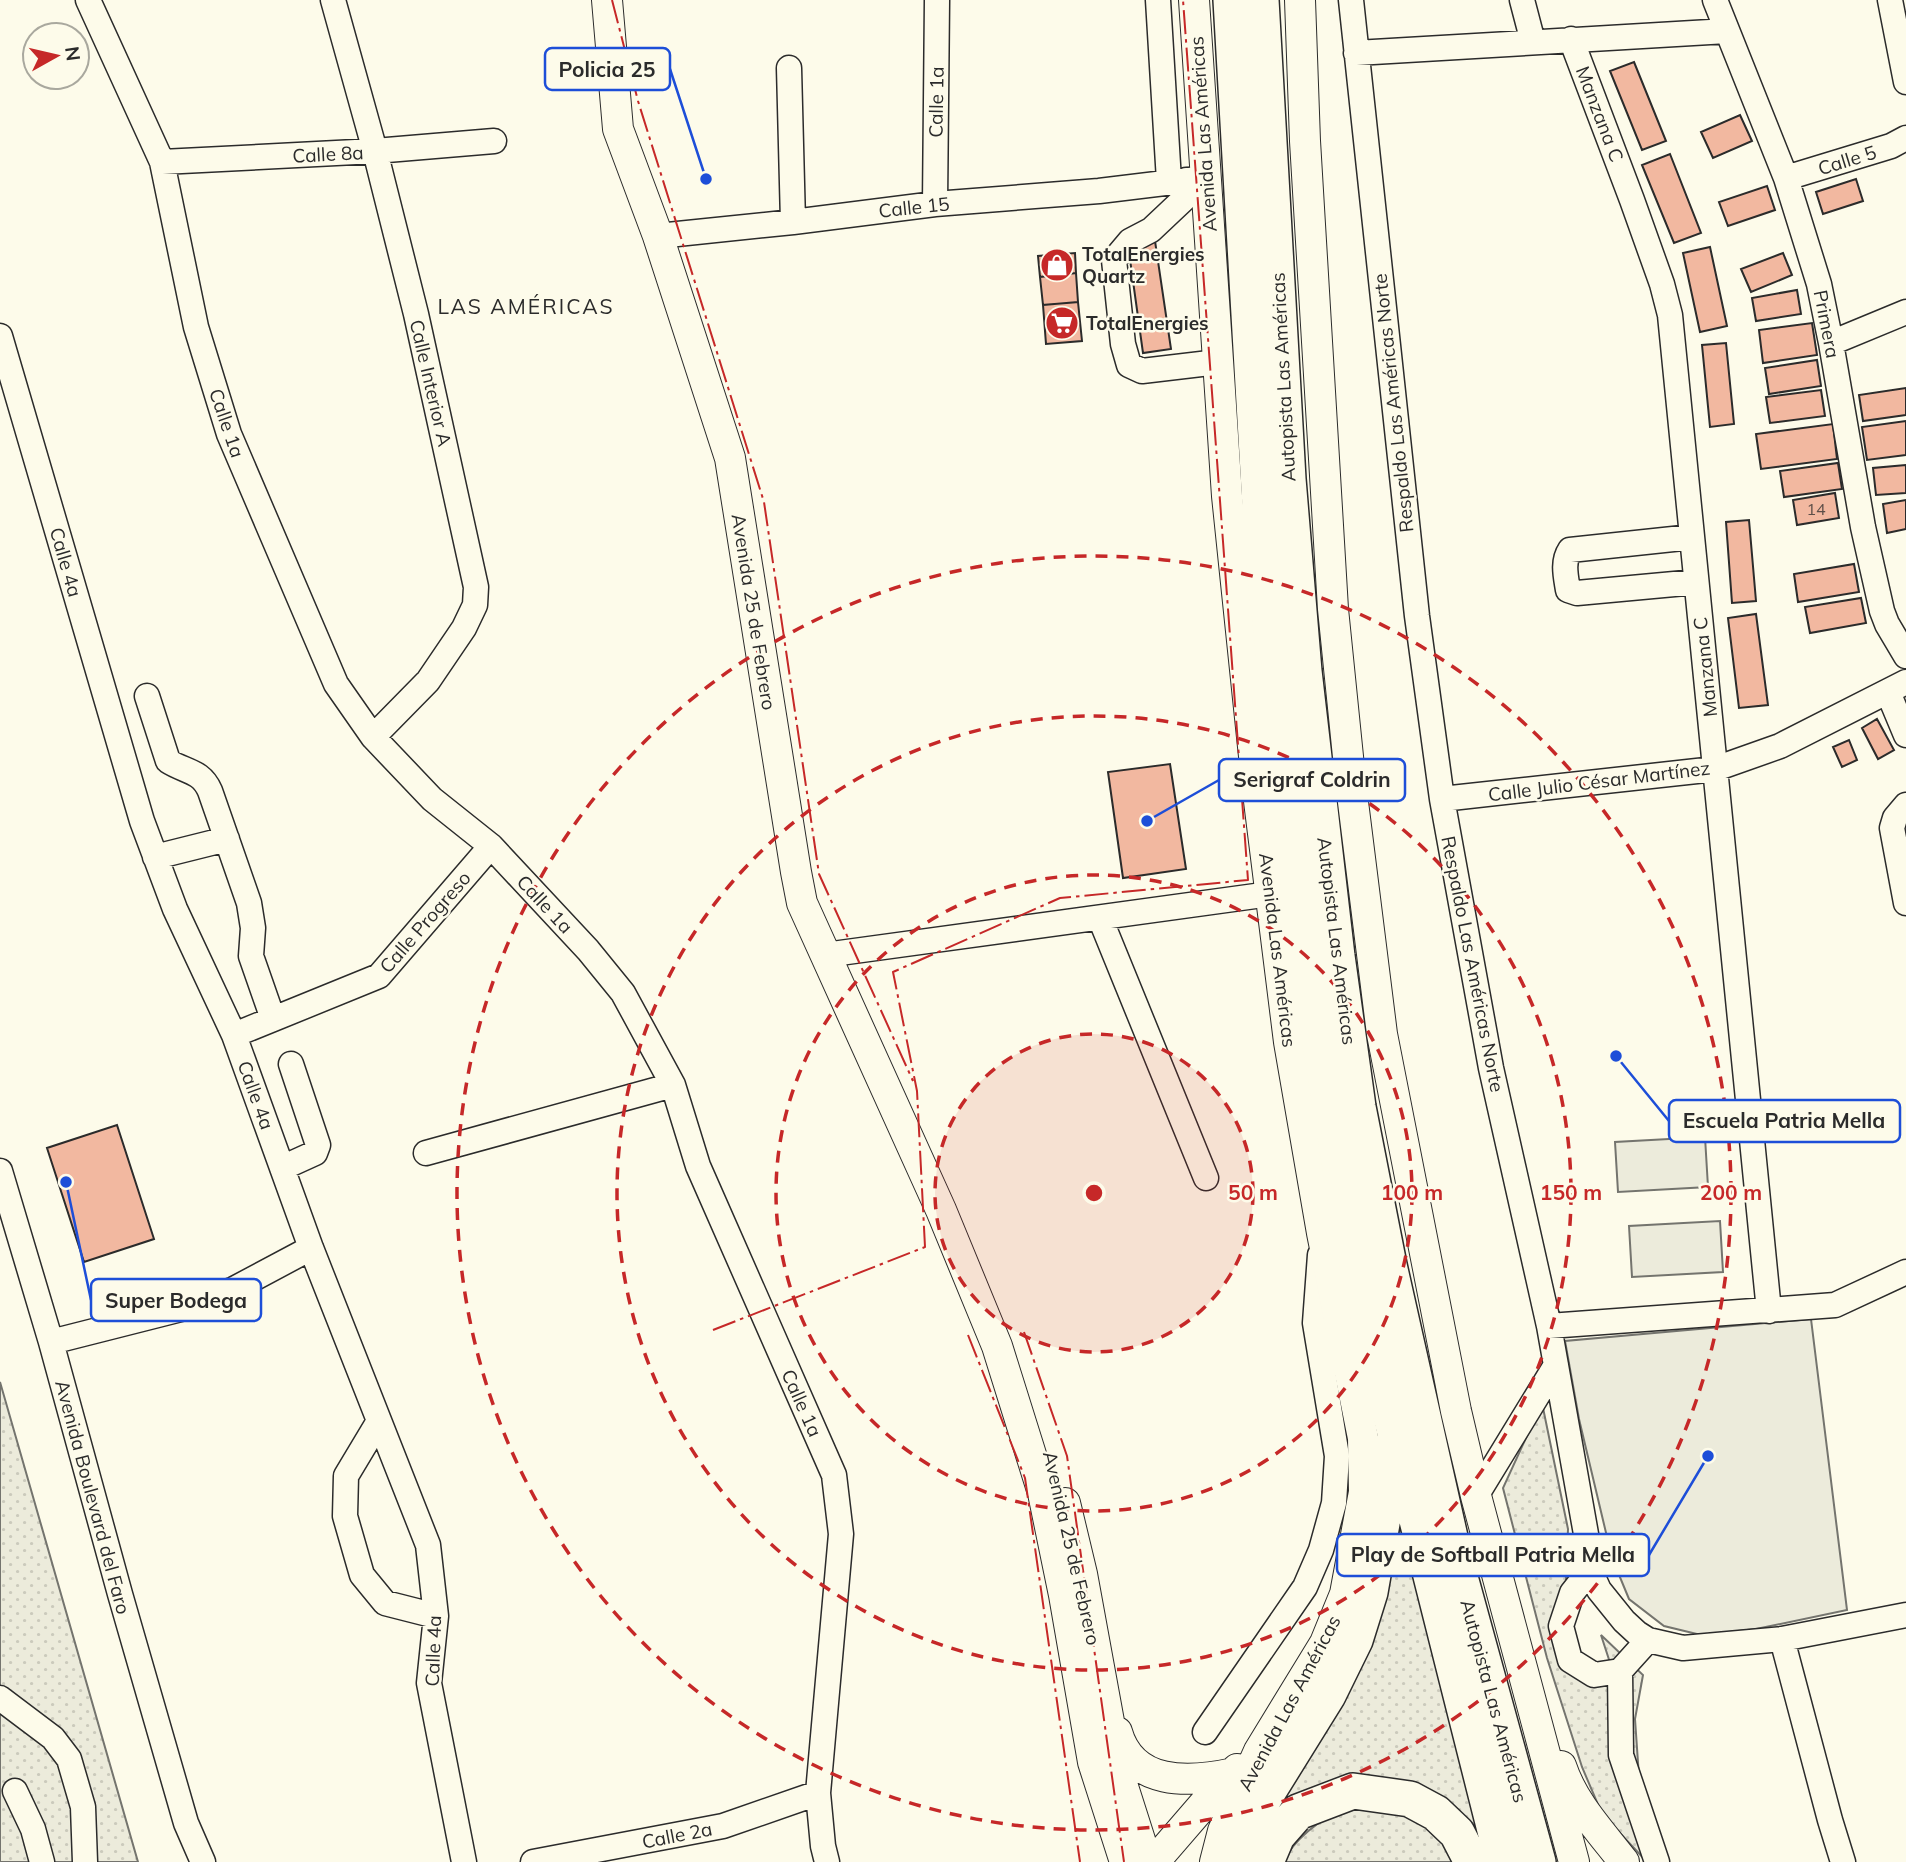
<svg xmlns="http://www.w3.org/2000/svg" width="1906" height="1862" font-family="Mulish,sans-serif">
<defs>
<pattern id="green-dots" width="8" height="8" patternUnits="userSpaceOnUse" patternTransform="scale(1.75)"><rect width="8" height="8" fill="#ecebdb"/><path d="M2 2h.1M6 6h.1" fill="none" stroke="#cbcabc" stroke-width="1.8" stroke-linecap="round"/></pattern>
</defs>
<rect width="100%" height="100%" fill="#fdfbea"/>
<path fill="url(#green-dots)" stroke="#74746e" stroke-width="2" d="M0 1382 138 1862H0Z
M1542 1403 1568 1529 1566 1576 1568 1641 1589 1667 1614 1675 1601 1635 1643 1675 1635 1719 1641 1806 1647 1862 1602 1814 1582 1767 1547 1658 1503 1488Z
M1403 1521 1497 1862 1455 1809 1296 1798 1280 1804 1386 1575Z
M1375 1807 1433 1823 1457 1862H1284C1291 1842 1321 1817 1342 1812 1352 1809 1364 1808 1375 1807Z"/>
<path fill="#ecebdb" stroke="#74746e" stroke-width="2" d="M1705 1137 1708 1187 1618 1192 1615 1142Z
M1720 1221 1723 1272 1632 1277 1629 1226Z
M1811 1319 1847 1610 1756 1629 1701 1635 1664 1626 1629 1599 1612 1558 1579 1419 1565 1341Z"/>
<path fill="#f2b8a0" stroke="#2b2b2b" stroke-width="2" d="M1634 62 1666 141 1642 150 1610 71Z
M1740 115 1752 141 1713 158 1701 132Z
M1670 154 1701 233 1674 243 1642 165Z
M1856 179 1863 201 1823 214 1816 192Z
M1767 186 1775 210 1728 226 1719 202Z
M1155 241 1171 349 1143 353 1128 245Z
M1710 247 1727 326 1700 332 1683 253Z
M1075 253 1076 273 1040 277 1038 256Z
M1783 253 1792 275 1751 292 1741 269Z
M1076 273 1078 302 1043 305 1040 277Z
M1797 290 1801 314 1756 321 1752 298Z
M1078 302 1082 341 1046 344 1043 305Z
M1812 323 1817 355 1763 363 1759 330Z
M1726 343 1734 424 1710 427 1702 345Z
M1817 360 1821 386 1769 394 1765 368Z
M1906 388V415L1863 421 1859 395Z
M1821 390 1825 416 1770 423 1766 397Z
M1906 421V455L1867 460 1862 427Z
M1833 424 1837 459 1761 469 1756 434Z
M1838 463 1842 489 1784 497 1780 471Z
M1906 465V493L1876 495 1873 468Z
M1835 493 1839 518 1797 525 1793 500Z
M1906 500V529L1887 533 1883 504Z
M1749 520 1756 601 1732 603 1726 522Z
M1854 564 1859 592 1798 602 1794 574Z
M1861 598 1866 623 1810 633 1805 607Z
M1756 614 1768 705 1739 708 1728 618Z
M1877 719 1894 750 1878 759 1862 728Z
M1849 740 1857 760 1842 767 1833 747Z
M1170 764 1186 869 1123 878 1108 772Z
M117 1125 154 1239 84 1262 47 1148Z"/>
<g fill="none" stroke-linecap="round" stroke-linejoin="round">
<defs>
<path id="minor" d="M88 0 162 162 196 327 229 434 336 684 373 737 432 799 491 846 588 950 623 993 673 1085 698 1166 834 1475 841 1534 818 1793 823 1846 827 1862
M333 0 375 151 416 314 476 587 475 605 464 628 428 681 373 737
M1158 0 1169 181
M1351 0 1417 616 1442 799 1491 1068 1549 1326 1594 1579 1599 1590 1624 1621 1637 1633 1648 1640 1683 1648 1782 1639 1906 1615
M1522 0 1533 42
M1715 0 1786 178 1819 284 1831 343 1863 527 1882 611 1887 624 1906 656
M1890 0 1906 82
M1571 39 1632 200 1662 284 1670 315 1769 1311
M1356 53 1727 31
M789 68 793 222
M162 162 375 151 494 141
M1786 178 1891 146 1906 138
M1186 180V197L1151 230 1130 241 1114 260 1123 344 1129 365 1142 371 1218 362
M935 204 937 0
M658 236 793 222 935 204 1099 191 1206 178
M0 336 142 821 175 909 234 1035 311 1248 428 1545 436 1616 429 1683 464 1862
M1831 343 1906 312
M1692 537 1570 550C1562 562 1566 577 1568 590L1577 593 1696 582
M1888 692 1906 735
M147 696 168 761C185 772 201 770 210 791L249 903 253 928 251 956 273 1019
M1442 799 1715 769 1780 746 1906 682
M1906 805 1895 818 1892 828 1906 903
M155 857 227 839
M1100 918 1206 1178
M825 955 1270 894
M234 1035 379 976 491 846
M426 1153 673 1085
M282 1168 315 1153 318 1145 291 1064
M0 1171 51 1342 120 1594 186 1823 203 1862
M1549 1326 1835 1305 1906 1272
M51 1342 185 1308 234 1289 311 1248
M379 1421 346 1476 345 1516 362 1575 385 1603 436 1616
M1476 1496 1556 1365
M1591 1569 1572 1593 1561 1626 1570 1660 1594 1675 1620 1671 1648 1640
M1782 1639 1830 1820 1843 1862
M1620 1671 1621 1755 1657 1862
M0 1698 53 1738 69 1759 83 1807 85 1862
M1205 1732 1305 1587 1321 1550 1334 1503 1337 1456 1315 1323 1320 1255
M15 1791 33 1829 42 1862
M533 1862 723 1826 818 1793"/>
<path id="major" d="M607 0 618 129 658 236 730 458 796 872 802 903 941 1210 997 1346 1043 1493 1064 1595 1093 1762 1125 1862
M1194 0 1227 496 1257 785 1289 1042 1322 1233 1363 1438 1364 1492 1345 1594 1325 1643 1259 1751 1223 1831 1215 1862
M1300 0 1305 141 1333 609 1351 786 1382 1034 1456 1411 1476 1496 1574 1862
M1065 1503 1082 1574 1118 1771 1147 1862
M1117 1732C1132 1786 1189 1783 1234 1773
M1561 1766C1573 1803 1601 1832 1624 1862
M1154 1862 1217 1789 1237 1769"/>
<path id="highway" d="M1231 0 1263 559 1309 981 1354 1250 1380 1373 1503 1862
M1261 0 1288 479 1304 671 1337 956 1358 1107 1389 1265 1454 1555 1538 1862
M1234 1862 1243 1832 1328 1695 1355 1640 1370 1592 1388 1489V1450
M1266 1862 1277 1836 1298 1812 1353 1791 1410 1799 1436 1813 1457 1833 1472 1862"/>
</defs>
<use href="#minor" stroke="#2b2b2b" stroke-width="27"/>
<use href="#major" stroke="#2b2b2b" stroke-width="32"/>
<use href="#highway" stroke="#2b2b2b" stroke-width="38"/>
<use href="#minor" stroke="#fdfbea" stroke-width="24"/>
<use href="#major" stroke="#fdfbea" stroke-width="30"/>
<use href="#highway" stroke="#fdfbea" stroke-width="35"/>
<path stroke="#c62828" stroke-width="2" stroke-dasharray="24 5 3.5 5" stroke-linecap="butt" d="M612 0 638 101 764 502 819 874 913 1081
M713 1330 925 1247 917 1091 893 972 1060 898 1248 880 1183 0
M1024 1332 1067 1456 1124 1862
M968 1335 1025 1478 1080 1862"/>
</g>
<circle cx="1094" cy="1193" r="159" fill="#c62828" fill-opacity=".12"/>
<g fill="none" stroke="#c62828" stroke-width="3.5" stroke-dasharray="12 9">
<circle cx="1094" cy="1193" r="159"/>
<circle cx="1094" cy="1193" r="318"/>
<circle cx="1094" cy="1193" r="477"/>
<circle cx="1094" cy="1193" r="637"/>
</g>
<defs>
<symbol id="shop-disc" viewBox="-11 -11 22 22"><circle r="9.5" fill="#c62828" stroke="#fdfbea"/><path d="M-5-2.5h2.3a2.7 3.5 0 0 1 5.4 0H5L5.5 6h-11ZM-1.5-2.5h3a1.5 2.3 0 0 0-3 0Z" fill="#fff"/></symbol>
<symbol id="supermarket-disc" viewBox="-11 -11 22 22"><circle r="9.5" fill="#c62828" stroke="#fdfbea"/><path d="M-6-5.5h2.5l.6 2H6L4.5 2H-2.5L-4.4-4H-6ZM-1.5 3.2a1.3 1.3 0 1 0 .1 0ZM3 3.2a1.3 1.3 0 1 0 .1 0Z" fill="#fff"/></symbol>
</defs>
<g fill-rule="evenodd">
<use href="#shop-disc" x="1038" y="246" width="38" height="38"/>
<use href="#supermarket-disc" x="1043" y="304" width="38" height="38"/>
</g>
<g text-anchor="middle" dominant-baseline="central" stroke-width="5" stroke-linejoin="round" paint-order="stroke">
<g font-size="16" fill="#5d4e48">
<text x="1816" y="509">14</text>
</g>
<g font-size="19" fill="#2b2b2b" stroke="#fdfbea">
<text transform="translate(936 102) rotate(-89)">Calle 1a</text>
<text transform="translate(1600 114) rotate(69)">Manzana C</text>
<text transform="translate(1203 134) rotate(-94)">Avenida Las Américas</text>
<text transform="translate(328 154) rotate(-3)">Calle 8a</text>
<text transform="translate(1847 160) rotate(-17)">Calle 5</text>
<text transform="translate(914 207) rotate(-6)">Calle 15</text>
<text transform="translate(1827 324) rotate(79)">Primera</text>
<text transform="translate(1283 377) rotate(-93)">Autopista Las Américas</text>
<text transform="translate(431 383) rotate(77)">Calle Interior A</text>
<text transform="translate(1393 403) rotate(-96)">Respaldo Las Américas Norte</text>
<text transform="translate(227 423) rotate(71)">Calle 1a</text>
<text transform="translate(66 562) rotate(74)">Calle 4a</text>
<text transform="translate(754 612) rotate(81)">Avenida 25 de Febrero</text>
<text transform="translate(1705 667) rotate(-96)">Manzana C</text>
<text transform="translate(1599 781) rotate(-7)">Calle Julio César Martínez</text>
<text transform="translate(545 904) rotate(47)">Calle 1a</text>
<text transform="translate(425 922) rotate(-49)">Calle Progreso</text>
<text transform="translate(1337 941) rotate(83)">Autopista Las Américas</text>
<text transform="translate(1278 950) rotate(83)">Avenida Las Américas</text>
<text transform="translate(1473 964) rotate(79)">Respaldo Las Américas Norte</text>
<text transform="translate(256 1095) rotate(70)">Calle 4a</text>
<text transform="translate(802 1403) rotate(66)">Calle 1a</text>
<text transform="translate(93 1497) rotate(75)">Avenida Boulevard del Faro</text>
<text transform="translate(1072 1548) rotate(77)">Avenida 25 de Febrero</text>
<text transform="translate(433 1651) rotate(-88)">Calle 4a</text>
<text transform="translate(1494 1701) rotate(75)">Autopista Las Américas</text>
<text transform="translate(1289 1703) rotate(-62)">Avenida Las Américas</text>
<text transform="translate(677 1835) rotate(-11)">Calle 2a</text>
</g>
<g font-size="19" font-weight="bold" fill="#2b2b2b" stroke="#fdfbea" text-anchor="start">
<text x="1082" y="254">TotalEnergies<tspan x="1082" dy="22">Quartz</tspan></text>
<text x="1086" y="323">TotalEnergies</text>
</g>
<g font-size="21" letter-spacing="2" fill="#2b2b2b" stroke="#fdfbea">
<text x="526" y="306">LAS AMÉRICAS</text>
</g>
</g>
<circle cx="1094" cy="1193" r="10" fill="#c62828" stroke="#fdfbea" stroke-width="3.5"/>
<g font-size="21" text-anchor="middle" font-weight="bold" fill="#c62828" stroke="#fdfbea" stroke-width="5" stroke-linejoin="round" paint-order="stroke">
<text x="1253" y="1200">50 m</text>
<text x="1412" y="1200">100 m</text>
<text x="1571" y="1200">150 m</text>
<text x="1731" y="1200">200 m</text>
</g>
<path fill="none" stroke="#1d4ed8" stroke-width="2.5" d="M706 179L670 69M1147 821L1219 780M1616 1056L1669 1121M66 1182L91 1300M1708 1456L1649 1555"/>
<g fill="#1d4ed8" stroke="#fdfbea" stroke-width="2.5">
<circle cx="706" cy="179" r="7"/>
<circle cx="1147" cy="821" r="7"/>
<circle cx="1616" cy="1056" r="7"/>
<circle cx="66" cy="1182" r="7"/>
<circle cx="1708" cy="1456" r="7"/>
</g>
<g fill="#fdfbea" stroke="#1d4ed8" stroke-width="2.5">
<rect x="545" y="48" width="125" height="42" rx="7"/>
<rect x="1219" y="759" width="186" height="42" rx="7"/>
<rect x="1669" y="1100" width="231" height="42" rx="7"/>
<rect x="91" y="1279" width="170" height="42" rx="7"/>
<rect x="1337" y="1534" width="312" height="42" rx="7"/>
</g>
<g font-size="21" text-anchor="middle" font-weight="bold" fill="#2b2b2b">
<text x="607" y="77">Policia 25</text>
<text x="1312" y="787">Serigraf Coldrin</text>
<text x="1784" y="1128">Escuela Patria Mella</text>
<text x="176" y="1308">Super Bodega</text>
<text x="1493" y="1562">Play de Softball Patria Mella</text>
</g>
<g transform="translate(56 56) rotate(82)"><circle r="33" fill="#fdfbea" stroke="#a9a89e" stroke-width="2"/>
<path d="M0-5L12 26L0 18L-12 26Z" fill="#c62828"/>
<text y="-10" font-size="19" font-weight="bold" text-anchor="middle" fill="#2b2b2b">N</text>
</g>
</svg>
